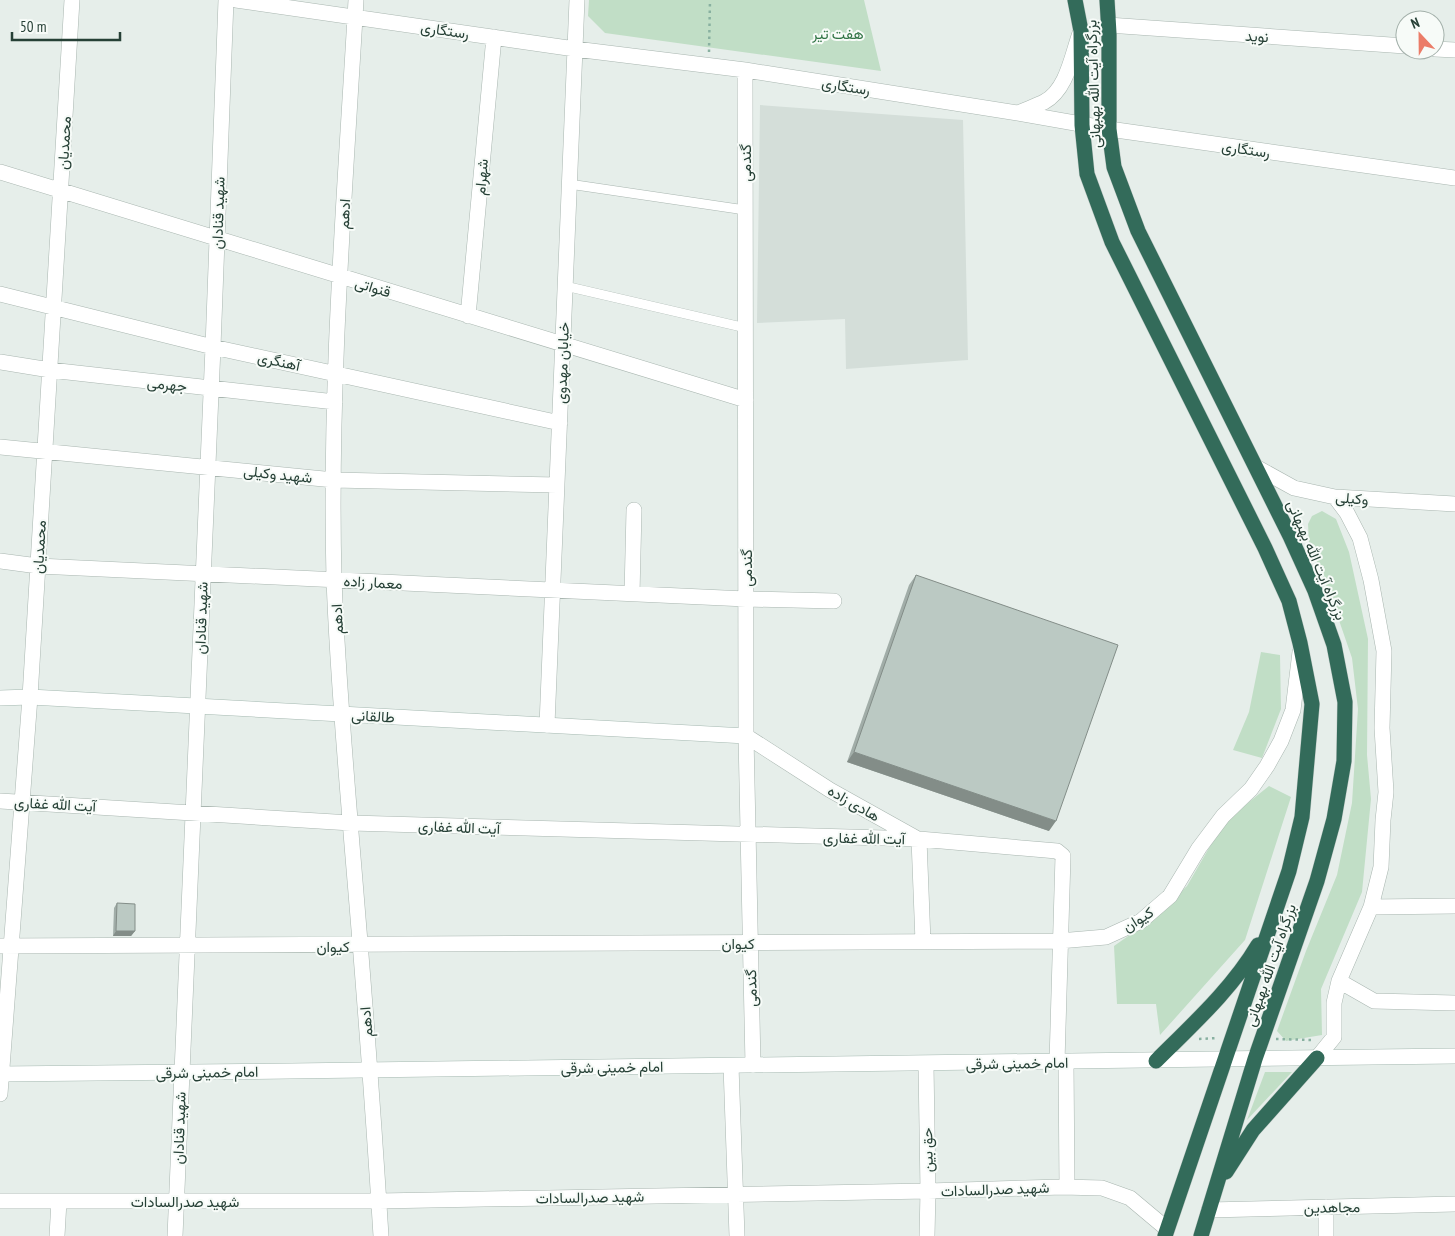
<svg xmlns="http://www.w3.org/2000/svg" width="1455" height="1236" font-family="'PT Sans Narrow',Vazirmatn,sans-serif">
<rect width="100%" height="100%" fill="#e6eeea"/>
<path fill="#d4ded9" d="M760 105 963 120 968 360 846 369 845 319 757 323Z"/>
<path fill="#c1dec6" d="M589 0H864L881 71 605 33 588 16Z
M1322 511 1336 519 1349 552 1368 639 1367 755 1371 799 1362 892 1321 989 1322 1035 1286 1041 1277 1031 1306 951 1337 875 1352 803 1358 709 1352 658 1332 600 1309 542 1308 524 1312 516Z
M1261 652 1280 655 1281 709 1262 758 1233 750 1249 712Z
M1269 786 1291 797 1245 940 1160 1035 1156 1004H1117L1114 946 1151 920 1187 886 1224 822Z
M1265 1072H1292L1247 1120Z"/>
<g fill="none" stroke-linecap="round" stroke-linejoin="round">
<defs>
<path id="lane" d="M569 184 745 210
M565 286 746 328"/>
<path id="street" d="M236 0 575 49 745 70 1018 113 1109 129 1455 178
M356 0C345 192 329 385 334 578 337 667 345 756 352 845 363 975 373 1106 381 1236
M1108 25 1405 46
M1435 49 1455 50
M745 70 746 736 753 1065
M1018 113C1027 109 1036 106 1044 102 1067 90 1072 55 1080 33
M0 172 746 400
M0 294 213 347 560 423
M468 316 494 37
M0 362 50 370 335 402
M0 447 334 480 557 485
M1256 467 1294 488 1335 497 1455 504
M0 561 38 566 746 599 834 601
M632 594 634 510
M547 725 577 0
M746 736 830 790 916 838
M0 801 351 823 919 839 1057 851 1063 856 1057 1062
M919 839 923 942
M1371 907 1455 906
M0 946 1059 941 1106 937 1141 921 1170 896 1199 848 1223 816 1251 789 1267 766 1281 741 1293 710 1300 652
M1339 981 1374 1001 1455 1003
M1317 1058 1334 1037V1003L1339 981 1371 907 1381 867 1383 820 1386 792 1382 728 1384 651 1371 580 1360 538 1347 513 1335 497
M1066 1062 1067 1187
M926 1065 928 1191 927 1236
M731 1066 737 1236
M0 1094 30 697 72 0
M0 1201H379L928 1191 1062 1187 1102 1188 1130 1198 1167 1229
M1326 1207V1236
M1209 1210 1455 1204
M57 1236 59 1201
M175 1236 213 347 226 0"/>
<path id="secondary" d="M0 698 30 697 746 736
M0 1074C485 1069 970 1065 1455 1056"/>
<path id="highway" d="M1075 0 1081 31 1082 125 1087 174 1112 242 1265 548 1289 601 1300 643 1312 704 1302 817 1289 871 1165 1236
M1107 0 1109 33V129L1114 167 1138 231 1290 536 1315 591 1334 645 1345 702 1344 761 1334 819 1317 881 1255 1059 1201 1236
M1156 1061C1192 1025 1232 989 1258 945
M1226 1172 1253 1130 1317 1058"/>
</defs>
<use href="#lane" stroke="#a9b6b0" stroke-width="10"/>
<use href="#street" stroke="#a9b6b0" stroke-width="16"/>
<use href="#secondary" stroke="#a5b9b1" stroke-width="16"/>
<use href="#highway" stroke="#c2cac7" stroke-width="16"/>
<path stroke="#88b0a0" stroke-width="2.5" stroke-dasharray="2.5 4" stroke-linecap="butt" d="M709 52 710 0
M1199 1039 1218 1038
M1276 1039 1313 1040"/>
<use href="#lane" stroke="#fff" stroke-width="9"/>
<use href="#street" stroke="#fff" stroke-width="15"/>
<use href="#secondary" stroke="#fff" stroke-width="15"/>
<use href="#highway" stroke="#336b5a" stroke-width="15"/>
</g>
<path fill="#a1ada8" d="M916 575 1049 831 847 762 909 585Z
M117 903 135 931 131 936H113L114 908Z"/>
<path fill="#838d88" d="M854 752 1056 821 1049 831 847 762Z
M116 931H135L131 936H113Z"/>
<path fill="#bbc9c3" stroke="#838d88" d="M916 575 1118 645 1056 821 854 752Z
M117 903 135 904V931H116Z"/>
<g text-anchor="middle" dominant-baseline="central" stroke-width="4" stroke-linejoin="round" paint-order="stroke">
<g font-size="15" fill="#264036" stroke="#f7fbf8">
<text transform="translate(445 30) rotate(8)">رستگاری</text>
<text transform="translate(1257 36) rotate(4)">نوید</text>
<text transform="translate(1093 84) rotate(-92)">بزرگراه آیت الله بهبهانی</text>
<text transform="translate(846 86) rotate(9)">رستگاری</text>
<text transform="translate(64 143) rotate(-87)">محمدیان</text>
<text transform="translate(1246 149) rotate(8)">رستگاری</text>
<text transform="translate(745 163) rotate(-90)">گندمی</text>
<text transform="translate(481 177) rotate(-85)">شهرام</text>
<text transform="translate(218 213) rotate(-88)">شهید قنادان</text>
<text transform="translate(344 214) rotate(-87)">ادهم</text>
<text transform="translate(373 287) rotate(17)">قنواتی</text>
<text transform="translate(279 361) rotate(12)">آهنگری</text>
<text transform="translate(562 363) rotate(-88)">خیابان مهدوی</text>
<text transform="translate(167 384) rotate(6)">جهرمی</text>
<text transform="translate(278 474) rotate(6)">شهید وکیلی</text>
<text transform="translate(1352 498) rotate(5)">وکیلی</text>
<text transform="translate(39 547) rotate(-87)">محمدیان</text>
<text transform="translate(1317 560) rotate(67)">بزرگراه آیت الله بهبهانی</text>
<text transform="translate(746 568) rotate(-90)">گندمی</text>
<text transform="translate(373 582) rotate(3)">معمار زاده</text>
<text transform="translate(201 618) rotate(-88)">شهید قنادان</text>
<text transform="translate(337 619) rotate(-93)">ادهم</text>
<text transform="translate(373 716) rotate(3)">طالقانی</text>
<text transform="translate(854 803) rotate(30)">هادی زاده</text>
<text transform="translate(55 804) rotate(3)">آیت الله غفاری</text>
<text transform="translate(459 827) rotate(2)">آیت الله غفاری</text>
<text transform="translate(864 838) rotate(1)">آیت الله غفاری</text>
<text transform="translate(1138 919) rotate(-32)">کیوان</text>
<text x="738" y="943">کیوان</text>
<text x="333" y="946">کیوان</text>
<text transform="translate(1270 965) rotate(-71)">بزرگراه آیت الله بهبهانی</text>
<text transform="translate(751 988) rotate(-91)">گندمی</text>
<text transform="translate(366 1022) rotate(-95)">ادهم</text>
<text transform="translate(1017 1063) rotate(-1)">امام خمینی شرقی</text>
<text transform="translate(612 1067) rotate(-1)">امام خمینی شرقی</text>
<text transform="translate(207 1072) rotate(-1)">امام خمینی شرقی</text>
<text transform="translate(179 1128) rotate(-88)">شهید قنادان</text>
<text transform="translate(927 1150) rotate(-91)">حق بین</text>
<text transform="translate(995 1189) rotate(-2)">شهید صدرالسادات</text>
<text transform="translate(590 1197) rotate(-1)">شهید صدرالسادات</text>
<text x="185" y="1201">شهید صدرالسادات</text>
<text transform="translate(1332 1207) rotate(-1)">مجاهدین</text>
</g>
<g font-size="15" fill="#327546" stroke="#f7fbf8">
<text x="838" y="33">هفت تیر</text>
</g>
</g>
<g transform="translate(1420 35) rotate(338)"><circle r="24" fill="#f7fbf8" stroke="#a3b0aa"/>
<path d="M0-4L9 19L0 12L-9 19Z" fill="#eb7c68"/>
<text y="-8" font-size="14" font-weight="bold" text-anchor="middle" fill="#264036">N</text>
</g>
<path d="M12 32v8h108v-8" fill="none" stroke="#264036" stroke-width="2.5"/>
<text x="20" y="32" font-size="15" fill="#264036" stroke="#f7fbf8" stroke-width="4" paint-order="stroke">50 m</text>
</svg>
